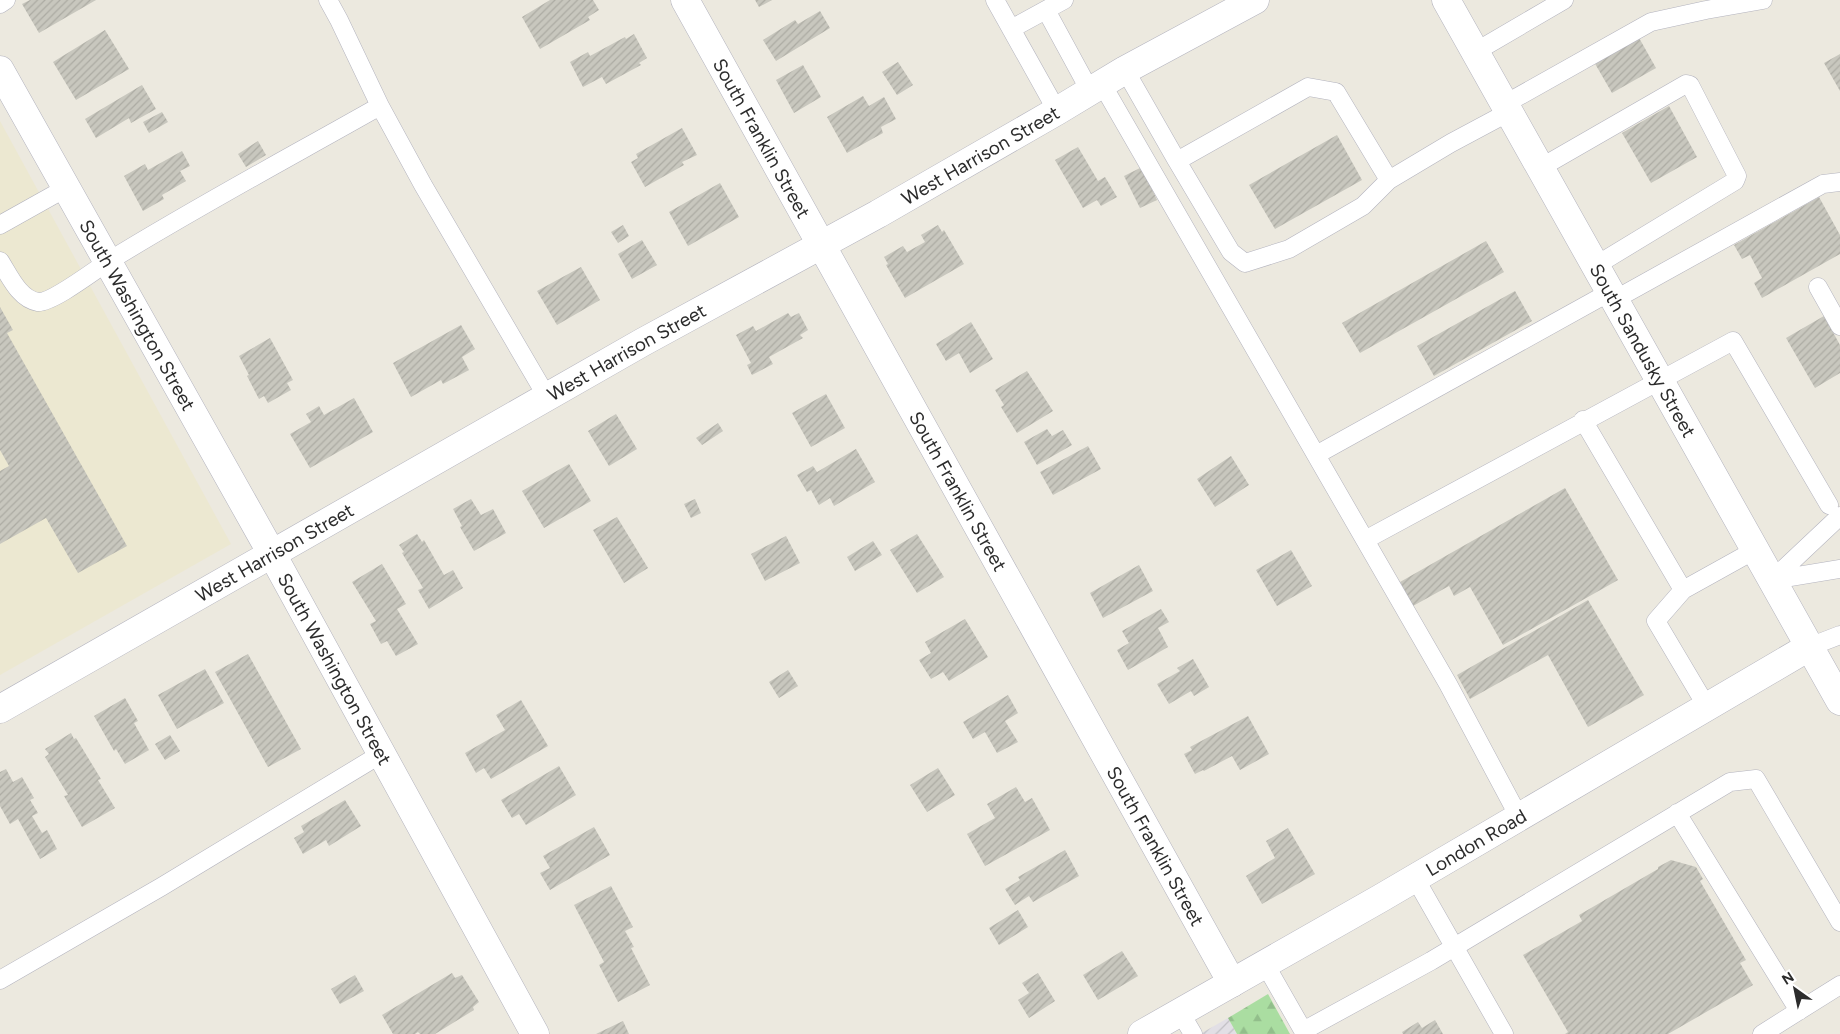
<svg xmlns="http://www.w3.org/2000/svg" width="1840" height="1034" font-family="Figtree,sans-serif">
<defs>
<pattern id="industrial-furrows" width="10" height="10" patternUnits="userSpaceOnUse" patternTransform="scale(1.25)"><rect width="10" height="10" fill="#e2dfe5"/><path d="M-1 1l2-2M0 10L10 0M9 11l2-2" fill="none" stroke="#c2c0c5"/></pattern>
<pattern id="forest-firs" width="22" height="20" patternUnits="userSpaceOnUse" patternTransform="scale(1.25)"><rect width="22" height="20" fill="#aadda1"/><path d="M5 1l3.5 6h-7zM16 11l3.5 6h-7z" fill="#92be8b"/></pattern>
<pattern id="building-hatch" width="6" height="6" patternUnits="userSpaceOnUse" patternTransform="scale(1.25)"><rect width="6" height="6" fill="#c8c7be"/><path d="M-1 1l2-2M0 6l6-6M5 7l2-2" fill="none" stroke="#acaba3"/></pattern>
</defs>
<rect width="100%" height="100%" fill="#ece9df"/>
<path fill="url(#industrial-furrows)" d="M1228 1018 1237 1034H1200Z"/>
<path fill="#ece8d1" d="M0 121 231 544 0 675Z"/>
<path fill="url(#forest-firs)" d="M1268 994 1290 1034H1237L1228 1018Z"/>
<path fill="url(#building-hatch)" d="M30 0H96L39 33 22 4Z
M550 0H593L599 10 588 17 590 20 540 49 522 17Z
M755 0H772L759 7Z
M820 11 830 28 776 61 763 40 795 20 798 24Z
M105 30 129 69 76 100 53 62Z
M634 34 647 58 639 63 641 65 606 84 602 77 583 87 570 62 588 52 590 56 625 37 626 39Z
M1638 36 1656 68 1612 93 1594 62Z
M1840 54V91L1824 63Z
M898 62 913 85 897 95 882 72Z
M803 65 821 97 794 113 776 80Z
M142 85 156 109 131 123 129 118 96 138 85 119Z
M863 96 869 106 884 97 896 119 881 127 883 133 847 153 827 117Z
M1669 106 1697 157 1651 183 1622 133Z
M162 112 168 122 149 133 143 122Z
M682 128 697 155 682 162 684 165 645 187 631 162 638 158 636 154Z
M1337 135 1362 180 1275 229 1249 185Z
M258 141 266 155 246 167 238 154Z
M1078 147 1098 181 1105 177 1117 197 1101 206 1097 200 1083 208 1055 160Z
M182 151 190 166 180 171 186 181 162 195 164 199 143 211 124 176 145 164 148 170Z
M1142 167 1157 200 1140 208 1124 176Z
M720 183 739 217 688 246 669 212Z
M1819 197 1840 235V254L1762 298 1754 283 1762 278 1750 255 1742 259 1734 245Z
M623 225 629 236 618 243 611 232Z
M938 225 942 232 944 230 964 264 905 298 886 265 888 264 884 257 903 246 907 252 925 242 921 235Z
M642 240 657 265 632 279 618 254Z
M1486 241 1504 272 1360 353 1342 323Z
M581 267 600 300 557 325 537 291Z
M1515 291 1532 321 1434 376 1417 346Z
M0 307 13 330 7 333 127 546 78 573 46 518 0 544V471L9 466 0 450Z
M788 313 791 317 799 313 808 330 800 335 803 338 769 357 773 364 752 375 747 365 751 363 736 335 753 326 756 331Z
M1824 316 1840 345V373L1815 388 1786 338Z
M971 322 993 359 970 373 959 353 946 361 936 344Z
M461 325 475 349 462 357 469 370 443 384 441 380 411 397 393 363Z
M270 338 293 380 287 383 291 390 268 403 264 396 259 399 247 376 249 375 239 356Z
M1027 371 1053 411 1017 433 1001 407 1004 405 995 390Z
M826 394 845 428 811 447 792 413Z
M354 398 373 432 310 468 290 434 311 422 306 414 319 406 324 415Z
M616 414 637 449 609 466 588 431Z
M718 423 723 431 702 445 696 438Z
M1047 429 1052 436 1063 430 1072 445 1037 465 1024 442Z
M1088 446 1101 469 1053 495 1040 472Z
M856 449 875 482 834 506 830 498 819 505 811 490 807 492 797 475 813 466 817 472Z
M1231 456 1249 485 1215 507 1197 479Z
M569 464 591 501 544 528 522 491Z
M1565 488 1618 580 1503 645 1470 587 1454 596 1449 586 1413 606 1400 582Z
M471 499 481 515 493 509 506 533 474 551 460 527 462 526 453 509Z
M695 499 701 513 691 518 684 504Z
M617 517 648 568 624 583 593 530Z
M417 534 422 542 424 540 444 575 453 570 463 588 429 609 418 590 423 588 402 553 404 552 399 545Z
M917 534 944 577 917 593 890 550Z
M786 536 800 563 765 581 751 554Z
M873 541 882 555 855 571 847 557Z
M1291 550 1312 586 1277 606 1256 570Z
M382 564 406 604 397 609 418 644 396 656 387 641 381 644 370 624 376 621 352 582Z
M1139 565 1153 591 1103 618 1090 593Z
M1588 600 1644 695 1588 727 1548 655 1470 699 1457 675Z
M1161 609 1169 622 1158 628 1168 647 1128 670 1117 650 1129 643 1122 631Z
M965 619 988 657 949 681 943 672 931 679 919 660 931 653 925 642Z
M248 654 301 749 268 767 215 672Z
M1193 659 1209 687 1194 696 1191 691 1169 704 1157 684 1180 671 1177 668Z
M205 669 224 703 177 729 158 695Z
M788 670 798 686 779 698 769 682Z
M1008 695 1018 713 1005 721 1018 742 997 753 985 732 973 739 963 722Z
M125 698 138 721 134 723 149 750 125 764 116 749 114 751 94 716Z
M521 700 548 746 491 779 484 768 476 773 465 753 505 730 496 715Z
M1248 716 1269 754 1240 770 1232 756 1204 771 1203 770 1195 774 1184 754 1192 750 1190 747Z
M71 733 74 739 76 738 101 779 98 780 115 808 82 827 64 796 68 795 45 757 49 754 45 749Z
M170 735 180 751 165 760 155 744Z
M559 766 576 795 526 825 519 814 512 818 501 800Z
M938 768 955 795 927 812 910 785Z
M6 769 13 782 22 777 34 798 30 800 38 813 32 816 42 833 47 830 57 849 40 859 18 819 10 824 0 806V772Z
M1016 787 1025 802 1032 798 1050 830 985 866 967 834 995 818 987 804Z
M345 800 361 826 329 846 326 840 303 854 294 838 304 832 301 826Z
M594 827 610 855 550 890 540 873 550 868 543 856Z
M1288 828 1315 874 1262 904 1246 876 1275 858 1266 841Z
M1065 850 1079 876 1033 902 1029 896 1015 905 1005 889 1020 880 1018 877Z
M1671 860 1696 867 1703 879 1700 881 1746 960 1740 963 1753 985 1668 1034H1565L1568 1032 1523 955 1582 921 1579 915 1658 869V867Z
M611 886 633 927 625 931 634 947 631 948 650 985 618 1002 599 965 604 962 574 905Z
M1018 910 1028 927 999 945 989 928Z
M1122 951 1138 976 1098 1000 1083 975Z
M452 973 455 978 462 975 479 1002 473 1007 474 1010 435 1034H420L418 1032 415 1034H393L382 1015Z
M1038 973 1055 1001 1029 1018 1018 1000 1029 993 1022 983Z
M355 975 364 991 340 1004 331 989Z
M1435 1020 1443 1034H1403L1402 1032 1418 1022 1422 1028Z
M623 1021 629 1034H596Z"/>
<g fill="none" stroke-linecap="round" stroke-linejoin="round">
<defs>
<path id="lane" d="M328 0 339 20 380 106 423 185 547 397
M995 0 1057 111
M0 4 6 0
M1046 10 1090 91
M1011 29 1064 0
M1475 52 1564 0
M1125 70 1177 161 1308 87 1336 92 1389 180 1451 143 1509 112
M1102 84 1448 684 1519 817
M1505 104 1651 22 1706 10 1763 0
M1177 161 1231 252 1245 263 1289 249 1363 206 1389 180
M1540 168 1686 84 1690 85 1737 176 1735 181 1595 266
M0 225 66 188
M0 261C9 275 19 299 38 302 52 303 95 270 109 261 198 206 290 157 380 106
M1818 287 1840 326
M1614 300 1823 184 1840 182
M1583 420 1683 590 1656 621 1707 707
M1316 455 1610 292
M1365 540 1733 341 1829 505
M1772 580 1840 516
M1772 580 1840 569
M1683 590 1755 550
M1809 647 1840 635
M1677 813 1799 1011
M1415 878 1504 1034
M1265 964 1305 1034
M0 980 161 887 381 754
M1180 1012 1193 1034
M1303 1031 1431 961 1730 782 1756 779 1840 922
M1762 1034 1840 985"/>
<g id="street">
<path id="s1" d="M685 0 1232 983"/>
<path id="s2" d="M0 70 272 554 535 1034"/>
<path id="s3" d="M0 709 643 342 878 214 1057 111 1125 70 1255 0"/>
</g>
<g id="secondary">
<path id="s4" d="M1446 0 1840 701"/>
<path id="s5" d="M1142 1034 1381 898 1809 647"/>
</g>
</defs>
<use href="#lane" stroke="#b3b3be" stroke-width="19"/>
<use href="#street" stroke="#b3b3be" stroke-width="29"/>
<use href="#secondary" stroke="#b3b3be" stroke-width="29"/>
<use href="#lane" stroke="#fff" stroke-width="18"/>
<use href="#street" stroke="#fff" stroke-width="28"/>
<use href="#secondary" stroke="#fff" stroke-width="28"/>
</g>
<g text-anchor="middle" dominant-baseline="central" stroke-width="4" stroke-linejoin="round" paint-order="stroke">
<g font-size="19" fill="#2c2c2c" stroke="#fff">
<text stroke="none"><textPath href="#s1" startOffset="158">South Franklin Street</textPath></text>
<text stroke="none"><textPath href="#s3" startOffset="1126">West Harrison Street</textPath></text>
<text stroke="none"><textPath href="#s2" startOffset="281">South Washington Street</textPath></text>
<text stroke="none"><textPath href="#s4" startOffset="402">South Sandusky Street</textPath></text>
<text stroke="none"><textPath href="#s3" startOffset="721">West Harrison Street</textPath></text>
<text stroke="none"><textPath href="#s1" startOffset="562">South Franklin Street</textPath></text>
<text stroke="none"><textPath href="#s3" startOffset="316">West Harrison Street</textPath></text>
<text stroke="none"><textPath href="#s2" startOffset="686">South Washington Street</textPath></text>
<text stroke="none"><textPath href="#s5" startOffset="385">London Road</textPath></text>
<text stroke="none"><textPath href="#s1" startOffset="968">South Franklin Street</textPath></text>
</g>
</g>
<g transform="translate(1795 989) rotate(327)" stroke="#ffffff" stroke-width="4" paint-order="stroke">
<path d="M0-4L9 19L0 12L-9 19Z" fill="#2c2c2c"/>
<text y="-8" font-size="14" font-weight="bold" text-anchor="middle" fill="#2c2c2c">N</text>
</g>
</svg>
